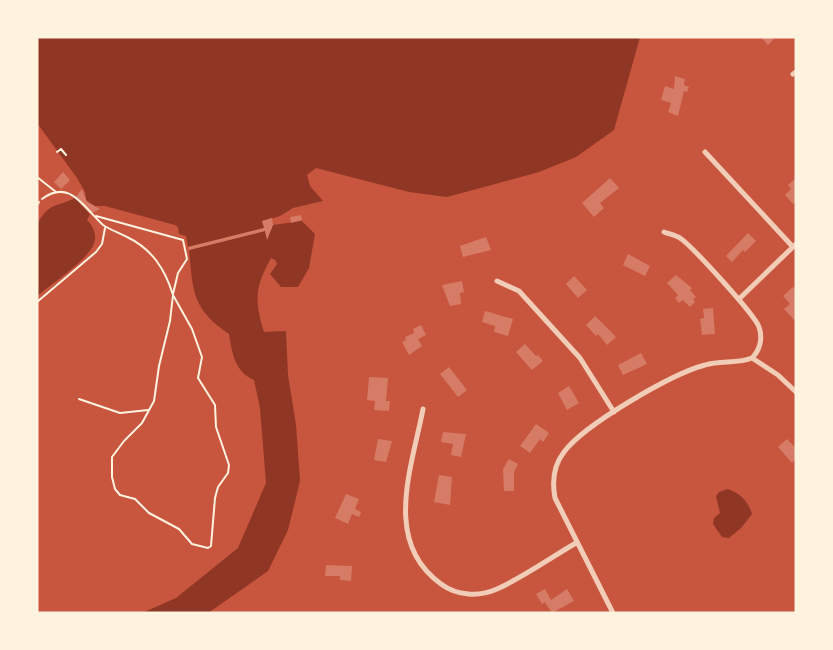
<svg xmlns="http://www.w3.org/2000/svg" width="833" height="650" font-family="Manrope,sans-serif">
<rect width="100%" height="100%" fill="#c8553d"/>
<path fill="#8f3625" d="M37 37H640L614 130 576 157 539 172 447 197 409 192 316 168 307 175 310 186 323 201 293 208 280 216 263 221 264 228 188 247 186 236 179 234 178 227 175 225 105 206H95L86 200 85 192 77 178 37 123Z
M75 198 90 214 87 220C92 225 96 232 95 240 92 258 51 284 37 296L38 223C49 202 58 207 75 198Z
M302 221 315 234 309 268 298 287H281L270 274 277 264 275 260 271 258C255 287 254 300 264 332L286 331 288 375 296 425 300 481 288 530 268 571 208 613H142L176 598 238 548 266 483 260 408 254 380C235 372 232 353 229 334 192 309 193 292 189 250L265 231 267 238 273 225Z
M728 489C741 494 748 501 752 514L741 528 729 538 722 537 713 524 714 518 720 513 716 496 719 492Z"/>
<path fill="#d67c66" d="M761 37H771L774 39 768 45Z
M675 76 685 79 684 85 689 87 687 92 684 91 678 116 668 112 671 103 661 100 665 86 674 89Z
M63 172 70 180 61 189 54 182Z
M610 178 619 188 600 203 604 208 594 217 582 203Z
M795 179 796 201 793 204 785 195 791 189 788 185Z
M82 189 87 202 100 209 90 214 75 198Z
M301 215 302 220 291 223 290 217Z
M272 218 273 225 267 240 265 231 189 250 188 247 264 228 262 221Z
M748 233 756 241 745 252 743 250 732 262 726 256Z
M486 237 491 250 463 257 460 246Z
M628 254 650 266 645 276 623 265Z
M676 275 692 288 690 290 696 297 693 299 695 302 690 307 683 300 679 303 675 298 678 295 667 283Z
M574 276 587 290 578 298 566 284Z
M462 281 464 292 460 293 461 304 450 306 442 285Z
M793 287 796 290V318L794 320 784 309 790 304 783 296Z
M713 308 715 334 702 335 700 319 704 318 703 309Z
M485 311 513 319 508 336 494 332 495 326 482 322Z
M595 316 616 337 607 345 598 334 596 336 586 325Z
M421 325 426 335 418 339 422 346 409 355 402 342 406 340 405 337 414 333 413 329Z
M525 344 536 356 538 355 543 361 532 370 516 352Z
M641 353 647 364 623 375 618 365Z
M449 367 467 390 458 397 440 374Z
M369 377 388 378 386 401H390L389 411 374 410 375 401 367 400Z
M569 386 579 403 567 410 558 393Z
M536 424 549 433 543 442 540 439 530 453 520 446Z
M443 432 466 434 461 457 451 455 453 444 441 442Z
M378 439 392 441 386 462 374 460Z
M787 439 796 448V459L792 463 778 447Z
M509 459 518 464 514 472V491H504L503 469Z
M439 475 452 477 450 505 434 502Z
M346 494 359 499 355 509 361 512 359 517 352 514 348 524 335 518Z
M326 565 352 566 351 581 340 580V576H325Z
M545 589 551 600 567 589 574 601 552 613 545 602 542 604 536 594Z"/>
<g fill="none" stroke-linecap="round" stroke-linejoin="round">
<path stroke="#fff3e0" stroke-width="2" d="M57 152 61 149 66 155
M37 177 56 192
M42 199C70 178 84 208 103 225 110 230 120 233 127 237 152 249 165 269 173 295
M96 216 183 240 187 259 178 273 173 294
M173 295 192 329 202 357 198 378 215 405 216 427 229 465 228 473 218 487 215 498 211 546 208 548 192 544 179 529 149 513 135 499 120 495 115 489 112 477V457L124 441 142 423 154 401 159 366 170 321Z
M37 302 96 252 102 244 105 228
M79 399 120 413 148 410"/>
<path stroke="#f1ccb7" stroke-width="2.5" d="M37 205 39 202"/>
<path stroke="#f1ccb7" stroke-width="5" d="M793 74 796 72
M705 152 793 247
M664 232C669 234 675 235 680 238 692 246 755 315 759 327 763 338 760 350 752 358L778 375 796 392
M497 281 519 291 580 358 614 412
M739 299 796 244
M423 409C412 467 382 542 441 584 457 596 479 597 497 589 524 577 550 558 576 543
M613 613 555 498C552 482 553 466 564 452 584 425 671 374 705 365 720 360 738 364 752 358"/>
</g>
<rect width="833" height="650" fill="none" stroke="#fff3e0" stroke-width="77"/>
</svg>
